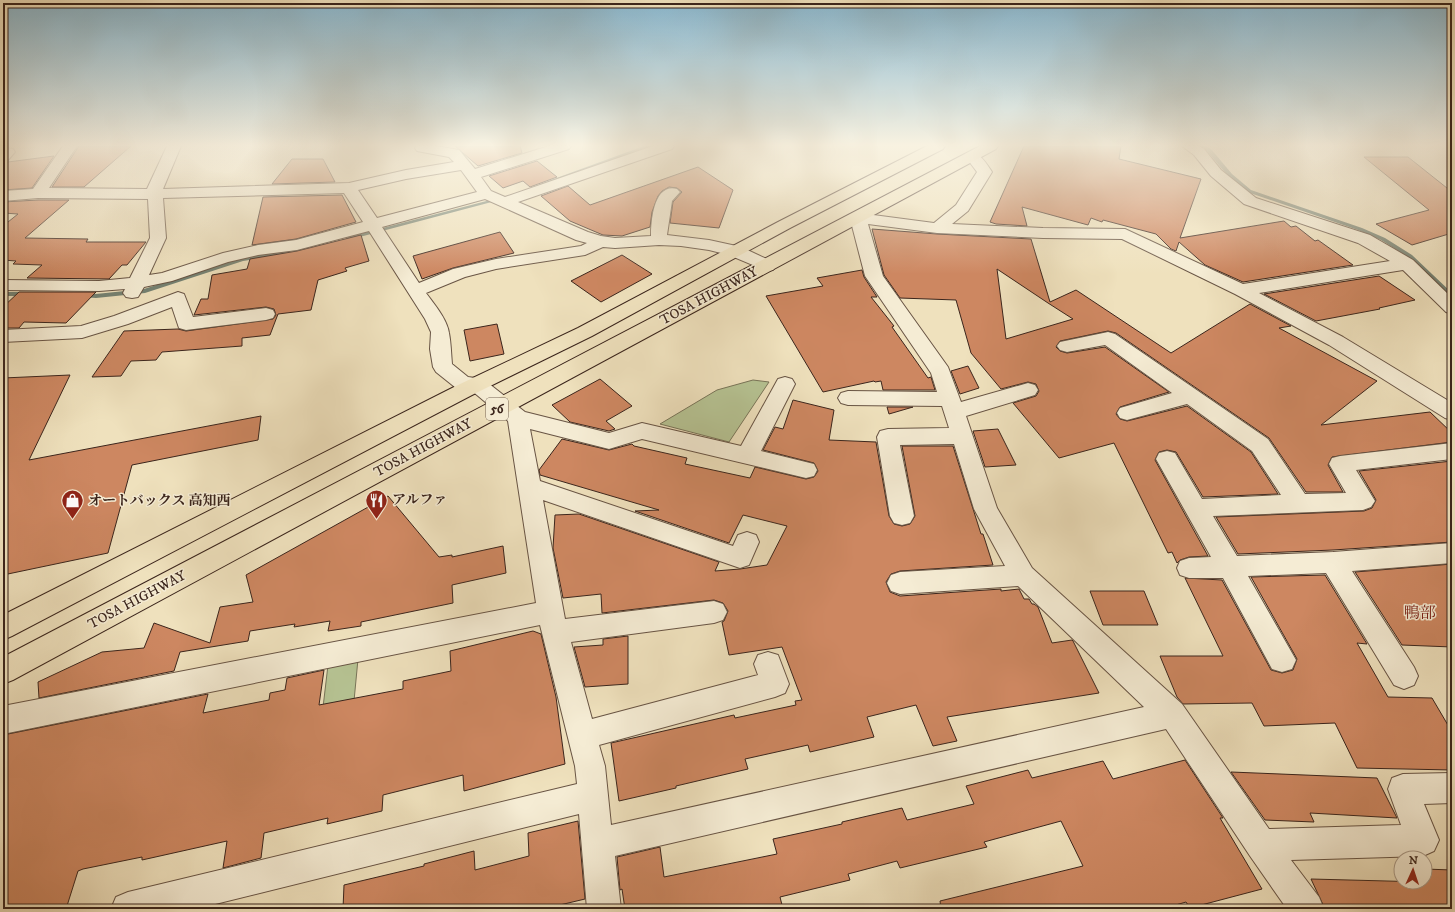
<svg xmlns="http://www.w3.org/2000/svg" width="1455" height="912" font-family="'IM FELL DW Pica','Noto Serif JP',serif">
<rect width="100%" height="100%" fill="#efe1bd"/>
<filter id="stains"><feTurbulence type="fractalNoise" baseFrequency=".005" numOctaves="4"/><feColorMatrix values="0 0 0 0 .2 0 0 0 0 .09 0 0 0 0 .02 0 0 0 .5 -.17"/></filter>
<radialGradient id="worn" r=".72"><stop offset=".6" stop-color="#630" stop-opacity="0"/><stop offset="1" stop-color="#630" stop-opacity=".3"/></radialGradient>
<path fill="#b6c393" stroke="#787458" d="M753 380 769 382 729 442 660 424 717 390Z
M358 659 350 743 318 750 328 665Z"/>
<g fill="none" stroke-linecap="round" stroke-linejoin="round">
<path fill="#748172" fill-rule="evenodd" d="M644 146H652L545 185 540 184Z
M1200 146H1206L1211 149 1232 174 1251 190 1362 228 1385 238 1412 255 1452 293V299L1450 298 1408 257 1381 240 1358 230 1247 192 1228 176 1207 151Z
M498 198 503 199 352 239 350 240 347 238 348 237Z
M285 251 288 253 287 254 243 261 145 293 96 298 82 297 79 295 82 293 96 294 144 289 240 258Z
M3 292H26L29 294 26 296H3Z"/>
</g>
<path fill="#cd8761" stroke="#3b251c" fill-rule="evenodd" d="M79 146H131L84 187H52Z
M455 146H520L522 153 478 166Z
M1024 146H1121L1119 159 1201 179 1180 238 1284 221 1291 227 1296 226 1315 241 1318 240 1353 265 1243 282 1205 265 1179 242 1176 251 1171 249 1156 234 1103 220 1102 222 1091 218 1088 225 1022 207 1027 226 996 224 990 222Z
M54 156 32 188 3 190V167L8 162Z
M1364 157H1408L1452 192V233L1412 245 1376 224 1429 210Z
M292 159H323L335 182 272 184Z
M537 161 557 177 530 187 523 181 503 188 489 176Z
M698 167 733 190 719 228 670 223 673 202 682 192 677 188 669 187 662 191 658 196 652 212 650 227 622 236 603 235 570 221 541 196 568 186 590 205Z
M342 195 356 222 296 239 252 245 263 197Z
M38 200H69L25 238 88 239 86 242H146L127 265H122L109 279 27 278 42 265 13 264 16 261 3 260V226L18 214 3 213V202Z
M872 229 937 234 1031 239 1050 302 1076 290 1171 353 1250 304 1291 326 1279 328 1377 381 1321 425 1430 412 1452 433V442L1332 457 1328 465 1343 492H1306L1269 438 1116 333 1108 331 1060 341 1056 347 1060 351 1067 353 1105 347 1169 392 1120 407 1116 414 1120 419 1127 421 1187 406 1251 452 1278 494 1203 497 1176 452 1167 450 1159 452 1155 460 1208 556 1189 557 1180 560 1177 563 1172 552 1168 553 1114 443 1059 458 1013 403 1036 396 1039 391 1036 384 1028 382 1001 389 971 353 956 300 900 298 884 275ZM997 269 1048 303 1073 319 1006 339Z
M500 232 514 253 453 268 422 279 413 256Z
M361 235 369 261 345 268 347 271 318 280 311 310 278 314 270 335 242 338V346L162 352 156 360 131 361 121 376 92 377 124 331 178 329 186 331 273 319 276 315 274 309 266 307 194 315 201 299H208L212 275 247 269 250 259 297 251Z
M622 255 652 274 601 302 571 281Z
M862 270 864 277 877 297H871L894 326 892 327 928 378 931 377 935 390H883L881 381 875 382 874 381 823 392 766 296 823 286 817 278Z
M1379 276 1415 300 1379 308 1380 309 1316 321 1264 294Z
M19 292H96L66 323 24 322 19 328H3V307Z
M497 324 504 354 470 361 464 330Z
M968 366 979 388 960 394 951 371Z
M70 375 29 460 261 416 258 440 132 465 108 553 3 575V378Z
M600 379 632 406 606 421 615 429 609 431 570 422 552 405Z
M793 400 834 410 829 440 876 442 889 516 894 524 902 526 910 524 915 516 902 446H953L981 534H983L993 565 900 571 891 574 886 582 890 592 900 596 1001 589V591L1019 589 1024 599H1029L1032 604H1034L1038 607 1052 643 1072 640 1073 641 1099 693 947 717 957 741 933 746 916 705 867 717 874 737 810 752 808 745 745 759 748 769 676 786V788L619 801 611 743 734 715 735 718 796 705 795 701 802 700 782 647 729 655 722 622 724 621 728 611 723 603 714 600 602 613 601 594 563 598 553 548 555 515 579 514 719 562 715 571 740 569 767 565 787 526 743 515 729 543 635 511 659 510 540 475 539 470 562 439 609 450 632 444 634 446 687 458 685 464 750 478 755 467 806 479 814 477 818 471 814 463 763 450 775 427 783 429Z
M887 407H913L889 414Z
M998 429 1016 465 985 467 973 431Z
M1452 461V542L1333 550 1238 554 1216 517 1364 511 1372 508 1376 500 1359 471Z
M388 496 439 557 452 555V557L503 546 506 573 452 585 453 603 361 622V626L328 631 330 621 294 627 295 624 250 631 248 641 180 652 174 671 39 698 38 682 102 652 144 648 154 623 210 643 220 607 253 602 246 575Z
M1452 564V647L1402 645 1355 572Z
M1325 575 1367 644 1357 643 1388 697 1432 698 1452 732V770L1357 768 1335 723 1264 726 1252 703 1183 704 1177 697 1160 656H1223L1185 578 1222 580 1271 670 1282 673 1293 670 1297 659 1251 577Z
M1090 591H1144L1158 625H1103Z
M533 631 541 634 556 697 565 764 464 791 463 775 383 795 382 811 327 824 328 818 264 833 261 858 223 868 227 841 142 860V857L83 869 78 871 66 909H3V735L208 694 203 713 269 700 270 693 285 690 287 678 324 670 319 705 403 689V681L451 671 450 651Z
M628 636V684L585 687 574 647 603 645V639Z
M1185 760 1223 818H1220L1262 889 1190 908 1186 902 1162 909H941L940 901 1083 866 1061 821 984 842 987 847 900 868 897 861 848 874 850 880 780 897 783 909H625L622 889 620 890 617 857 660 847 664 877 777 854 773 839 842 824V822L902 808 907 820 974 804 966 786 1028 770 1032 778 1103 761 1113 779Z
M1231 772 1377 778 1397 818 1310 813 1314 822 1265 820Z
M578 821 585 899 543 909H343L344 885 424 866V864L474 851 475 870 529 856 528 833Z
M1425 869 1452 870V909H1325L1311 879 1425 882Z"/>
<g fill="none" stroke-linecap="round" stroke-linejoin="round">
<defs>
<path id="minor" d="M63 146H77L49 188 147 189 167 146H181L163 189 349 183 406 170 454 162 449 157 417 151 415 148 416 146H436L459 150 475 169 549 146H571L569 149 481 177 491 191 505 197 653 146H674L672 149 518 202 588 232 601 236 615 238 651 236C651 220 654 183 677 189L680 192 672 201 667 235 709 240 741 247 773 262 776 266 773 270 767 271 729 255 709 250 681 246 659 245 615 248 603 247 585 255 496 269 465 277 426 293C434 304 447 319 449 333 451 343 451 354 452 364L468 377 483 379 525 412 609 433 642 423 741 446 778 379 785 377 792 379 795 384 761 451 814 464 817 470 814 476 806 478 642 439 609 449 530 429 540 481 733 546 738 535 747 532 756 535 759 542 749 565 740 568 543 500 565 619 714 601 723 604 727 612 723 620 714 623 571 642 592 719 758 675 754 664 758 655 768 652 778 655 789 684 785 693 775 697 599 745 605 766 611 825 1144 707 1018 586 900 594 891 591 887 583 891 575 900 572 1005 566 974 509 954 444 900 445 914 516 910 523 902 525 894 523 890 516 877 437 880 431 888 429 949 428 942 406 848 405 841 403 838 398 841 393 848 391 937 392 931 373 865 276 850 218 852 215 858 213 934 223 956 205 977 172 965 156 967 153C979 150 986 163 992 172L968 211 952 224 1043 228 1125 229 1243 284 1390 261 1358 243 1244 204 1211 176 1194 155 1182 146H1199L1204 149 1221 170 1256 198 1370 235 1413 260 1452 298V314L1446 312 1403 270 1259 293 1343 337 1452 403V420L1445 418 1329 345 1235 294 1122 239 1043 238 937 233 868 224 883 276 948 367 961 402 1028 383 1035 385 1038 390 1035 395 966 416 997 508 1032 568 1182 704 1269 829 1401 825 1388 789 1392 778 1403 774 1452 773V803L1424 804 1439 840 1434 851 1423 856 1291 860 1319 897 1324 909H1287L1250 856 1166 729 615 856 621 909H587L579 814 195 909H111L116 897 128 892 577 784 575 766 540 625 3 734V706L536 603 508 421 471 390 456 388 436 372 433 367 430 349 431 332 425 319 369 231 297 250 258 255 228 262 172 281 144 287 138 297 132 298 126 297 123 293 125 289 99 291 3 290V280L99 281 130 278 150 238 148 199 38 198 3 201V191L33 189ZM461 170 477 192 377 218 358 190 406 179ZM344 193 363 222 296 240 258 245 223 253 162 273 149 275 166 238 163 198ZM485 199 576 240 587 243 581 246 496 259 453 269 419 283 382 227Z
M3 148 13 149 15 152 8 160 3 161Z
M178 292 184 294 193 317 266 308 273 310 275 314 273 318 266 320 186 330 179 328 172 307 128 324 82 338 3 342V330L81 326 114 316Z
M1108 332 1115 334 1268 439 1305 494 1346 493 1329 464 1332 458 1340 456 1452 443V459L1356 470 1375 501 1371 507 1363 510 1213 516 1237 556 1333 552 1452 543V563L1352 571 1414 667 1418 676 1414 685 1404 689 1394 685 1326 573 1248 576 1296 660 1292 669 1282 672 1272 669 1223 578H1189L1180 575 1177 568 1180 561 1189 558 1211 557 1156 459 1159 453 1167 451 1175 453 1202 499 1281 495 1252 451 1187 404 1127 420 1120 418 1117 413 1120 408 1172 393 1105 345 1067 352 1060 350 1057 346 1060 342Z"/>
<path id="highway" d="M927 146H945L943 149 790 228 592 336 472 395 12 636 3 640V615L458 385 578 328 778 222Z
M980 146H998L996 149 13 680 3 684V657Z"/>
</defs>
<use href="#minor" stroke="#685444" stroke-width="2"/>
<use href="#highway" stroke="#3b251c" stroke-width="2"/>
<use href="#minor" fill="#f5ecd4" fill-rule="evenodd"/>
<use href="#highway" fill="#efe1bd" fill-rule="evenodd"/>
</g>
<linearGradient id="sky" x2="0" y2="1"><stop stop-color="#89b8d0"/><stop offset="0.53" stop-color="#f8f2e1"/><stop offset="1" stop-color="#f8f2e1" stop-opacity="0"/></linearGradient>
<rect width="1455" height="274" fill="url(#sky)"/>
<defs>
<symbol id="restaurant-pin" viewBox="-11 -11 22 30"><path d="M0 17L-7.5 6A9.5 9.5 0 1 1 7.5 6Z" fill="#8f2418" stroke="#f5ecd4"/><path d="M-5-6h1v4h1v-4h1v4h1v-4h1v5L-1.5 .5V6h-2V.5L-5-1ZM5-6V6H3V1.5H1.5Q1.5-4 5-6Z" fill="#fff"/></symbol>
<symbol id="shop-pin" viewBox="-11 -11 22 30"><path d="M0 17L-7.5 6A9.5 9.5 0 1 1 7.5 6Z" fill="#8f2418" stroke="#f5ecd4"/><path d="M-5-2.5h2.3a2.7 3.5 0 0 1 5.4 0H5L5.5 6h-11ZM-1.5-2.5h3a1.5 2.3 0 0 0-3 0Z" fill="#fff"/></symbol>
</defs>
<g fill-rule="evenodd">
<use href="#restaurant-pin" x="364" y="488" width="25" height="34"/>
<use href="#shop-pin" x="60" y="488" width="25" height="34"/>
</g>
<g text-anchor="middle" dominant-baseline="central" stroke-width="3" stroke-linejoin="round" paint-order="stroke">
<rect fill="#f5ecd4" stroke="#736153" stroke-width="1" x="486" y="398" width="22" height="22" rx="3"/>
<g font-size="13" font-weight="bold" fill="#3b251c">
<text x="497" y="409">56</text>
</g>
<g font-size="14" fill="#3b251c" stroke="#f5ecd4">
<text transform="translate(709 296) rotate(-28)">TOSA HIGHWAY</text>
<text transform="translate(423 448) rotate(-28)">TOSA HIGHWAY</text>
<text transform="translate(137 600) rotate(-28)">TOSA HIGHWAY</text>
</g>
<g font-size="14" font-weight="bold" fill="#3b251c" stroke="#f5ecd4" text-anchor="start">
<text x="392" y="500">アルファ</text>
<text x="88" y="501">オートバックス 高知西</text>
</g>
<g font-size="16" fill="#7a1f14" stroke="#f5ecd4">
<text x="1420" y="613">鴨部</text>
</g>
</g>
<rect width="1455" height="912" fill="none" stroke="#efe1bd" stroke-width="16"/>
<rect x="4" y="4" width="1447" height="904" fill="none" stroke="#3b251c" stroke-width="2"/>
<rect x="8" y="8" width="1439" height="896" fill="none" stroke="#3b251c"/>
<g transform="translate(1413 870) rotate(3)"><circle r="19" fill="#f5ecd4" stroke="#ab9c8a"/>
<path d="M0-3L7 15L0 10L-7 15Z" fill="#8f2418"/>
<text y="-6" font-size="11" font-weight="bold" text-anchor="middle" fill="#3b251c">N</text>
</g>
<rect width="100%" height="100%" filter="url(#stains)"/>
<rect width="100%" height="100%" fill="url(#worn)"/>
</svg>
